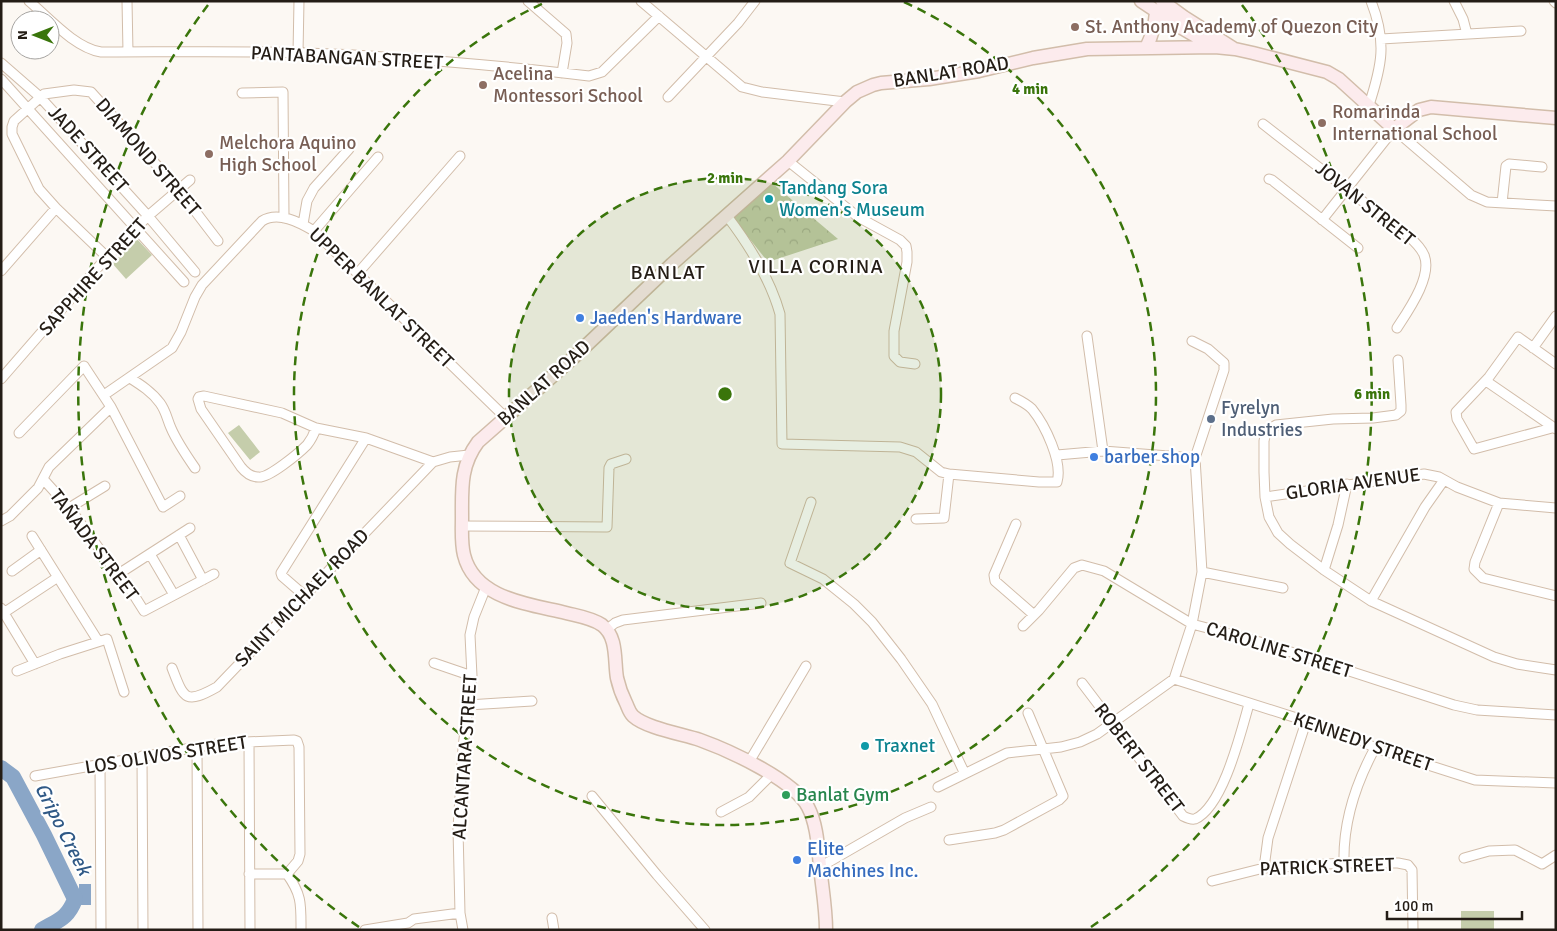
<svg xmlns="http://www.w3.org/2000/svg" width="1557" height="931" font-family="Signika,sans-serif">
<defs>
<pattern id="park-crowns" width="20" height="18" patternUnits="userSpaceOnUse" patternTransform="scale(1.25)"><rect width="20" height="18" fill="#c5cdab"/><path d="M2 6a3 3 0 1 1 6 0M12 15a3 3 0 1 1 6 0" fill="none" stroke="#a9b092"/></pattern>
</defs>
<rect width="100%" height="100%" fill="#fcf8f3"/>
<path fill="#c5cdab" d="M137 239 152 255 126 279 112 263Z
M239 425 260 452 250 460 228 433Z
M1461 911H1494V930H1461Z"/>
<path fill="url(#park-crowns)" d="M772 183 838 239 768 262 733 218Z"/>
<path fill="#8aa6c7" d="M79 884H91V905H79Z"/>
<g fill="none" stroke-linecap="round" stroke-linejoin="round">
<path stroke="#8aa6c7" stroke-width="16" d="M1 768 13 777 44 835 75 899C68 918 59 920 42 930"/>
<defs>
<path id="street" d="M29 1C49 18 75 48 101 52 190 52 281 50 370 56 443 61 516 67 589 76L602 72 659 16
M127 1 128 52
M528 1 566 34 567 43 562 73
M641 1 742 87 762 92 845 102
M1454 1 1463 19 1467 34
M1554 1 1556 3
M1381 39 1521 31
M298 53 299 1
M1 63 40 97 148 216 195 272
M1 79 184 282
M242 93 283 92 284 218
M668 97 738 23 755 1
M1369 105C1382 65 1387 42 1371 1
M1263 124C1302 154 1340 184 1379 214 1391 223 1418 240 1424 255 1433 276 1408 311 1397 328
M788 161 858 217 900 240 906 246 907 252V262L894 331V356L900 362 915 364
M1269 179 1272 180 1358 248
M1502 203 1506 166 1509 164 1542 167
M727 216C749 245 770 278 780 314L782 444 900 447 916 452 941 472 949 474 1039 482H1057C1063 462 1045 425 1032 409 1028 405 1021 401 1015 398
M1322 220 1394 129 1471 195 1487 202 1556 206
M303 224 307 201 314 188 349 149
M314 231 378 157
M107 257 56 208 39 189 12 134V127L14 121 44 94 74 90 91 92 179 190 218 241
M1 271 56 208
M358 273 460 156
M1087 336 1103 451
M1533 348 1556 316
M1398 360 1401 405V411L1396 415 1373 418 1333 419 1276 425 1266 431 1264 441V472L1265 497 1269 517 1278 533 1290 544 1324 570 1371 601 1494 657 1517 664 1556 670
M130 378C141 385 152 392 160 403 166 411 167 419 171 428 177 442 186 455 195 468
M1 379 107 257 148 216 190 180
M1486 381 1556 429
M104 395 172 348 181 332 195 297 202 285 262 221C278 211 299 222 314 231L506 418
M316 428C314 434 311 440 307 445 299 453 268 479 258 477 251 477 245 472 241 467L201 409 198 399 199 397 204 396 282 413 316 428 366 438 433 462 450 457 469 455
M1552 428 1474 449 1457 419 1456 412 1489 377 1518 337 1556 364
M19 433 84 366 111 407 163 507 180 496
M1057 455 1103 451 1195 458
M44 480 71 510 111 565 120 573 144 611 214 574
M1265 497 1424 474 1439 477 1457 487 1499 503 1556 508
M811 502 790 563 823 579 854 604 872 622 901 659 932 704 964 772
M1499 503 1475 562 1474 569 1483 578 1556 596
M69 508 105 486
M916 519 944 518 949 474
M1 521 10 516 38 488 49 467 111 407
M1016 524 994 575 995 581 1034 615
M462 526 607 527 609 468 611 464 626 459
M179 535 203 580
M32 536 98 641
M150 554 174 595
M1324 570 1338 525 1347 484
M12 571 41 550
M1202 572 1283 588
M120 573 190 528
M305 596 282 576 281 573 366 438
M1371 601 1425 507 1444 480
M1 608 35 664
M5 612 58 577
M1023 626 1039 610 1074 568 1082 565 1104 571 1192 624 1260 642 1454 705 1477 710 1556 715
M606 630 615 623 623 620 761 603
M434 663 472 676
M172 668C184 699 185 705 217 687L433 462
M17 671 60 654 107 639 124 692
M1174 679 1353 736 1375 748 1475 780 1556 783
M1082 683 1183 816C1187 818 1191 820 1195 819 1223 807 1241 732 1249 704
M468 705 532 701
M249 742 250 930
M197 747 198 930
M142 756 143 930
M749 762 806 666
M100 765 101 930
M35 776 197 747 224 743 294 740 297 741 299 747 300 854 298 861 287 874H249
M938 787 1007 753 1061 747 1080 742 1097 734 1174 679 1192 624 1202 572 1195 458 1224 370V363L1208 349 1192 341
M592 796 657 875 705 930
M721 812 749 797 771 775
M949 840 995 833 1004 830 1059 800 1063 796 1028 713
M1464 858 1489 851 1515 850 1542 864 1556 855
M1344 863C1343 824 1356 783 1375 748
M820 867 905 818 931 807
M1264 868 1268 838 1306 722
M287 874C302 895 301 904 301 930
M1212 881 1264 868 1344 863H1398L1408 865 1412 870 1413 930
M552 918 554 930
M365 930 408 923 414 919 460 913
M463 930 460 913 458 829 463 747 472 676 470 635 474 617 486 587"/>
<path id="secondary" d="M1141 1 1180 27 1213 46
M1162 1 1184 17 1233 48
M1146 48C1152 36 1155 26 1156 12
M826 930C826 908 822 887 820 866 818 847 817 824 808 807 794 780 728 750 700 740 682 734 646 728 633 716 629 712 628 707 626 703 622 695 619 687 617 678 614 661 618 637 602 625 592 618 578 616 566 613 529 604 475 599 464 555 461 543 462 530 462 518 462 489 460 466 478 442L573 358 672 264 788 161 845 102 857 92 873 85 881 83 929 79 979 71 1033 58 1087 49 1215 47 1235 49 1253 53 1327 72 1339 79 1394 129 1419 110 1431 107 1556 118"/>
</defs>
<use href="#street" stroke="#d2bdaa" stroke-width="11"/>
<use href="#secondary" stroke="#d2bdaa" stroke-width="15"/>
<use href="#street" stroke="#fff" stroke-width="9"/>
<use href="#secondary" stroke="#fcebed" stroke-width="12"/>
</g>
<circle cx="725" cy="394" r="216" fill="#3a750b" fill-opacity=".12"/>
<g fill="none" stroke="#3a750b" stroke-width="2.5" stroke-dasharray="9 6">
<circle cx="725" cy="394" r="216"/>
<path d="M904 2A431 431 0 1 1 546 2"/>
<path d="M359 927A647 647 0 0 1 208 5M1242 5A647 647 0 0 1 1091 927"/>
</g>
<g fill="#8d6e63" stroke="#fff" stroke-width="2">
<circle cx="1075" cy="27" r="5"/>
<circle cx="483" cy="85" r="5"/>
<circle cx="1322" cy="123" r="5"/>
<circle cx="209" cy="154" r="5"/>
</g>
<g fill="#0f9aa8" stroke="#fff" stroke-width="2">
<circle cx="769" cy="199" r="5"/>
<circle cx="865" cy="746" r="5"/>
</g>
<g fill="#3f7fe0" stroke="#fff" stroke-width="2">
<circle cx="580" cy="318" r="5"/>
<circle cx="1094" cy="457" r="5"/>
<circle cx="797" cy="860" r="5"/>
</g>
<circle fill="#5c6f8a" stroke="#fff" stroke-width="2" cx="1211" cy="419" r="5"/>
<circle fill="#2e9e5b" stroke="#fff" stroke-width="2" cx="786" cy="795" r="5"/>
<g text-anchor="middle" dominant-baseline="central" stroke-width="4.5" stroke-linejoin="round" paint-order="stroke">
<g font-size="19" fill="#785e54" stroke="#fff" text-anchor="start">
<text x="1085" y="27">St. Anthony Academy of Quezon City</text>
<text x="493" y="74">Acelina<tspan x="493" dy="22">Montessori School</tspan></text>
<text x="1332" y="112">Romarinda<tspan x="1332" dy="22">International School</tspan></text>
<text x="219" y="143">Melchora Aquino<tspan x="219" dy="22">High School</tspan></text>
</g>
<g font-size="19" fill="#241d16" stroke="#fff">
<text transform="translate(347 58) rotate(3)">PANTABANGAN STREET</text>
<text transform="translate(951 72) rotate(-9)">BANLAT ROAD</text>
<text transform="translate(88 149) rotate(48)">JADE STREET</text>
<text transform="translate(148 157) rotate(49)">DIAMOND STREET</text>
<text transform="translate(1365 204) rotate(39)">JOVAN STREET</text>
<text transform="translate(93 277) rotate(-48)">SAPPHIRE STREET</text>
<text transform="translate(381 298) rotate(44)">UPPER BANLAT STREET</text>
<text transform="translate(544 383) rotate(-42)">BANLAT ROAD</text>
<text transform="translate(1353 484) rotate(-8)">GLORIA AVENUE</text>
<text transform="translate(94 545) rotate(53)">TAÑADA STREET</text>
<text transform="translate(302 598) rotate(-46)">SAINT MICHAEL ROAD</text>
<text transform="translate(1279 650) rotate(17)">CAROLINE STREET</text>
<text transform="translate(1363 742) rotate(19)">KENNEDY STREET</text>
<text transform="translate(166 755) rotate(-9)">LOS OLIVOS STREET</text>
<text transform="translate(465 757) rotate(-86)">ALCANTARA STREET</text>
<text transform="translate(1139 758) rotate(52)">ROBERT STREET</text>
<text transform="translate(1327 867) rotate(-2)">PATRICK STREET</text>
</g>
<g font-size="19" fill="#0d838f" stroke="#fff" text-anchor="start">
<text x="779" y="188">Tandang Sora<tspan x="779" dy="22">Women's Museum</tspan></text>
<text x="875" y="746">Traxnet</text>
</g>
<g font-size="19" fill="#366cbe" stroke="#fff" text-anchor="start">
<text x="590" y="318">Jaeden's Hardware</text>
<text x="1104" y="457">barber shop</text>
<text x="807" y="849">Elite<tspan x="807" dy="22">Machines Inc.</tspan></text>
</g>
<g font-size="19" fill="#4e5e75" stroke="#fff" text-anchor="start">
<text x="1221" y="408">Fyrelyn<tspan x="1221" dy="22">Industries</tspan></text>
</g>
<g font-size="19" fill="#27864d" stroke="#fff" text-anchor="start">
<text x="796" y="795">Banlat Gym</text>
</g>
<g font-size="20" letter-spacing="1" fill="#241d16" stroke="#fff">
<text x="816" y="266">VILLA CORINA</text>
<text x="668" y="272">BANLAT</text>
</g>
<g font-size="20" font-style="italic" fill="#305986" stroke="#fff">
<text transform="translate(63 829) rotate(63)">Gripo Creek</text>
</g>
</g>
<circle cx="725" cy="394" r="8" fill="#3a750b" stroke="#fff" stroke-width="2.5"/>
<g font-size="15" text-anchor="middle" font-weight="bold" fill="#3a750b" stroke="#fff" stroke-width="4.5" stroke-linejoin="round" paint-order="stroke">
<text x="1030" y="94">4 min</text>
<text x="725" y="183">2 min</text>
<text x="1372" y="399">6 min</text>
</g>
<rect width="1557" height="931" fill="none" stroke="#241d16" stroke-width="5"/>
<g transform="translate(35 35) rotate(270)"><circle r="24" fill="#ffffff" stroke="#a7a5a2"/>
<path d="M0-4L9 19L0 12L-9 19Z" fill="#3a750b"/>
<text y="-8" font-size="14" font-weight="bold" text-anchor="middle" fill="#241d16">N</text>
</g>
<path d="M1387 911v8h135v-8" fill="none" stroke="#241d16" stroke-width="2.5"/>
<text x="1394" y="911" font-size="15" fill="#241d16" stroke="#ffffff" stroke-width="4" paint-order="stroke">100 m</text>
</svg>
